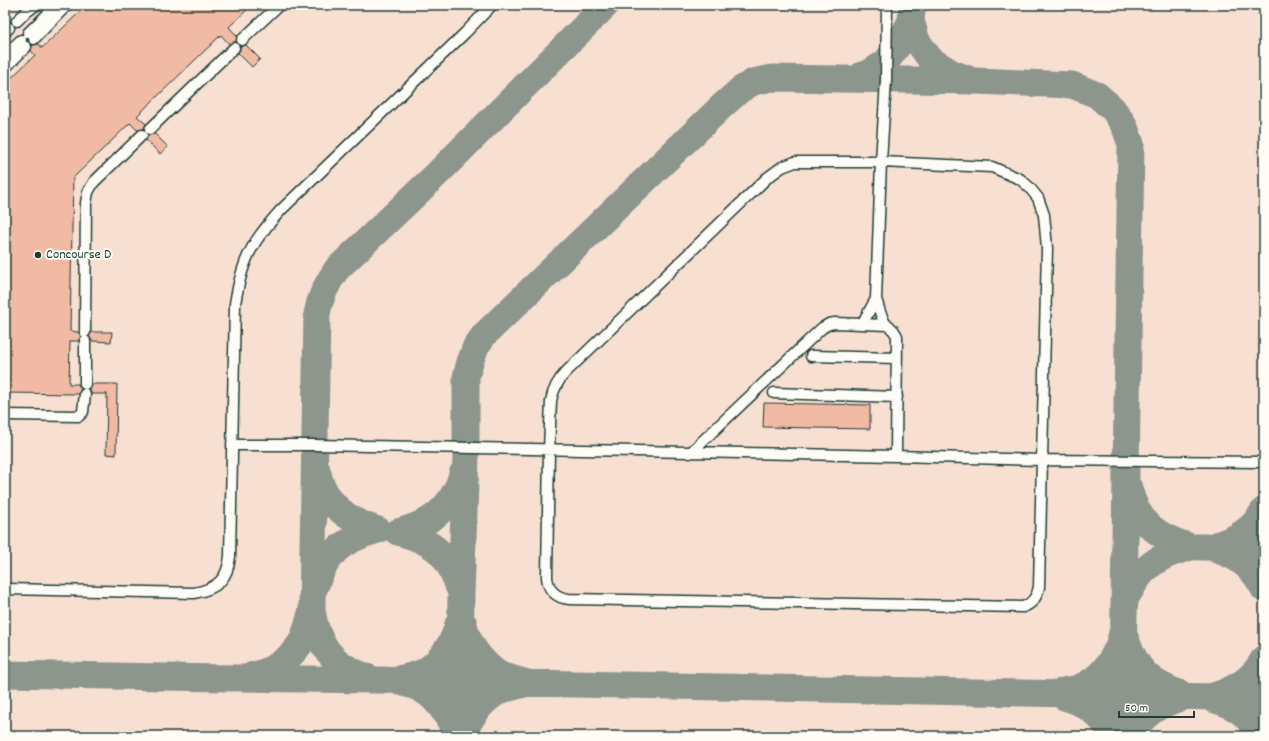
<svg xmlns="http://www.w3.org/2000/svg" width="1269" height="741" font-family="Dekko,sans-serif">
<rect width="100%" height="100%" fill="#faefe6"/>
<filter id="ink" filterUnits="userSpaceOnUse"><feTurbulence type="fractalNoise" baseFrequency=".025" numOctaves="2"/><feDisplacementMap in="SourceGraphic" scale="8" xChannelSelector="R" yChannelSelector="G"/><feConvolveMatrix kernelMatrix="1 2 1 2 8 2 1 2 1" color-interpolation-filters="sRGB"/></filter>
<g filter="url(#ink)">
<path fill="#f7dfd2" d="M5 5H1264V736H5Z"/>
<g fill="none" stroke-linecap="round" stroke-linejoin="round">
<path stroke="#8c968d" stroke-width="27" d="M912 5 911 21 917 41 931 60 952 73 968 79
M862 75 869 73 886 62 897 47 911 21 912 11
M317 470C324 504 347 520 378 530
M1129 488C1137 523 1158 537 1191 547
M1215 545C1235 540 1253 529 1264 510
M1173 546 1264 549
M1217 550C1238 556 1254 569 1264 589
M315 587C327 552 342 540 378 530
M459 588C447 552 434 542 398 532 408 529 418 526 427 521 444 512 458 492 462 474
M1125 637C1137 670 1148 682 1181 694
M5 674C129 677 252 678 376 680L1264 698
M253 675C271 672 290 659 300 644 306 634 309 621 312 609
M367 677C333 666 316 644 312 609L317 314C320 296 327 283 337 269L436 175 606 5
M1063 691C1068 690 1074 689 1078 688 1103 679 1119 653 1123 628 1125 619 1123 607 1126 598 1128 593 1132 589 1134 584 1148 561 1166 554 1191 547
M1213 696C1234 690 1254 678 1264 658
M1064 697C1087 702 1102 717 1114 736
M1215 700C1235 705 1251 718 1262 736
M456 736C450 716 435 694 414 686 407 684 399 682 392 680 403 678 415 676 425 671 441 661 454 642 458 624
M459 736 461 594 466 456V377L470 362 476 346 485 334 721 107 740 90 753 82 772 78 976 81 1072 85 1097 95 1113 109 1124 125 1131 144 1122 736
M462 736C470 718 482 700 500 691 509 687 519 686 528 683 517 680 506 678 496 672 480 661 467 642 464 624
M1130 736C1143 715 1157 705 1181 698"/>
</g>
<path fill="#f0baa4" stroke="#1f3d34" d="M87 5H252L229 27 237 36 236 42 229 44 221 35 137 116 146 124 144 129 137 130 130 123 73 178 70 331 78 332 81 336 78 341H70L69 384H78L81 389 78 394 5 393V84L35 55 31 51 32 45 39 44 42 48Z
M246 45 260 59 252 67 238 53 240 50V46Z
M155 134 168 147 160 154 146 140 148 135Z
M92 332H112L111 342 92 341 89 336Z
M92 384H117L116 455 106 454 107 394H91L89 389Z
M764 403 870 405V429L763 427Z"/>
<g fill="none" stroke-linecap="round" stroke-linejoin="round">
<defs>
<path id="minor" d="M17 21 25 13 36 5
M5 32 9 28
M28 33 57 5
M34 39 67 5
M242 40 279 5
M5 55 21 40
M5 68 26 47
M150 129 234 48
M795 162H881L992 167 1020 179 1029 187 1038 198 1044 215 1047 248 1039 587C1037 597 1032 604 1023 607L569 599C556 598 548 590 547 577L549 450 551 401C553 389 558 380 567 371L767 178 782 167Z
M862 324 876 299
M885 324 880 312 876 299 881 162 886 80 887 5
M85 332 86 203 88 192 94 182 142 135
M811 356 897 358
M85 384V341
M774 393 897 397
M5 415 79 416 83 412 85 394
M232 445H315L896 456 1042 460 1264 462
M690 453 822 328 829 324 835 323 888 325 894 331 897 336 896 456
M5 589 194 593C217 589 228 579 230 556L235 304C238 285 242 265 252 248 259 234 270 223 280 211L465 33 492 5"/>
</defs>
<use href="#minor" stroke="#1f3d34" stroke-width="13"/>
<use href="#minor" stroke="#fdfcf7" stroke-width="10"/>
</g>
</g>
<circle fill="#1f3d34" stroke="#fdfcf7" stroke-width="1.5" cx="38" cy="255" r="4"/>
<g text-anchor="middle" dominant-baseline="central" stroke-width="4" stroke-linejoin="round" paint-order="stroke">
<g font-size="14" fill="#1f3d34" stroke="#fdfcf7" text-anchor="start">
<text x="46" y="255">Concourse D</text>
</g>
</g>
<rect width="1269" height="741" fill="none" stroke="#fdfcf7" stroke-width="20"/>
<rect x="10" y="10" width="1249" height="721" fill="none" stroke="#1f3d34" stroke-width="1.5" filter="url(#ink)"/>
<path d="M1119 711v6h75v-6" fill="none" stroke="#1f3d34" stroke-width="2"/>
<text x="1125" y="711" font-size="12" fill="#1f3d34" stroke="#fdfcf7" stroke-width="3" paint-order="stroke">50 m</text>
</svg>
